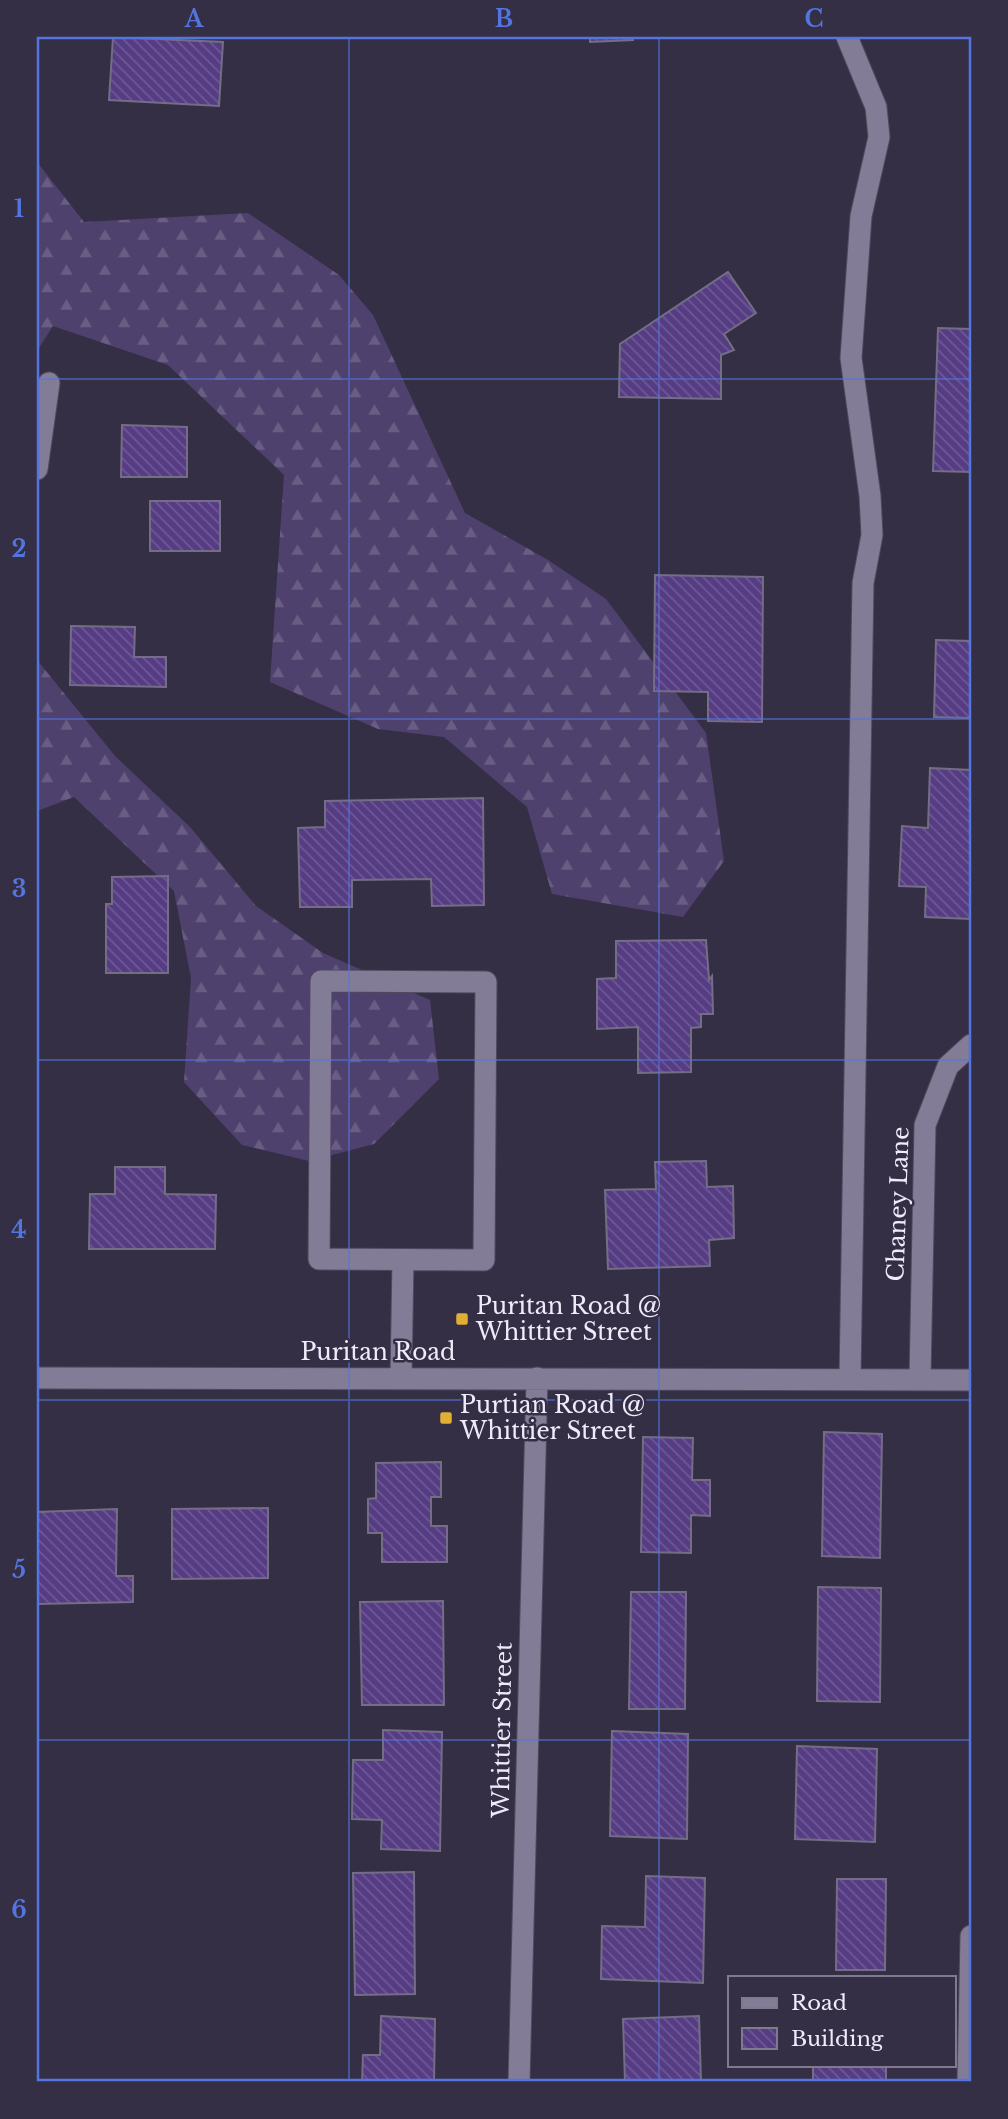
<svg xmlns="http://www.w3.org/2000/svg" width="1008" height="2119" font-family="'Libre Baskerville',serif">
<defs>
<pattern id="forest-firs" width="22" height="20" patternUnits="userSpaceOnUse" patternTransform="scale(1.75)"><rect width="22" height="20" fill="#4f416d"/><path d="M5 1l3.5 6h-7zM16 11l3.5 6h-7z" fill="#695d83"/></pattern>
<pattern id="building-back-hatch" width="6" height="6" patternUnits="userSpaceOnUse" patternTransform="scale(1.75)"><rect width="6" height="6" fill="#553c83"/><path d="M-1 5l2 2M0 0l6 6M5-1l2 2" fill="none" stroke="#6e5895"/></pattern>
</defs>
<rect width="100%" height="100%" fill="#352f45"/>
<path fill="url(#forest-firs)" d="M37 162 84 222 248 213 339 275 373 315 465 513 548 560 606 599 706 733 724 861 683 917 552 894 527 807 444 737 378 729 270 682 284 475 168 365 53 326 37 351Z
M37 660 115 756 190 827 256 906 323 953 430 1000 439 1079 374 1144 309 1161 242 1145 184 1082 191 978 174 891 74 797 37 811Z"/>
<path fill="url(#building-back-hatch)" stroke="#746d86" stroke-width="2" d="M113 37 223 42 219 106 109 100Z
M590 37H633V40L590 42Z
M728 272 756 313 724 334 734 350 721 355V399L619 397 620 344Z
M938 328 971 329V472L933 471Z
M122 425 187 427V477H121Z
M150 501H220V551H150Z
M655 575 763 577 762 722 708 721V692L654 691Z
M71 626 135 627 134 657H166V687L70 685Z
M936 640 971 641V718L934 717Z
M930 768 971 770V919L925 917 926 887 899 886 902 826 928 828Z
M483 798 484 905 432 906 431 879 352 880V907H300L298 828 325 827V801Z
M168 876V973H106V904H112V877Z
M706 940 709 980 712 976 713 1014H701V1027L691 1028V1072L638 1073V1027L597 1029V979L616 978V941Z
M706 1161 707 1187 733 1186 734 1238 709 1240 710 1266 608 1269 605 1190 656 1189 655 1162Z
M115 1167H165V1194L216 1195 215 1249H89L90 1194H115Z
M824 1432 882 1434 880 1558 822 1556Z
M643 1437 693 1438 692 1480H710V1516L691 1515V1553L641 1552Z
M441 1462V1497H431V1526H447V1562H382V1533H368V1499L376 1498V1463Z
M268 1508V1578L172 1579V1509Z
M117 1509 116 1576H133V1602L37 1604V1512Z
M818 1587 881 1588 880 1702 817 1701Z
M631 1592H686L685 1709H629Z
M443 1601 444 1705H362L360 1602Z
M383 1730 442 1732 440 1851 381 1849 382 1820 352 1819 353 1760H383Z
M612 1731 688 1734 687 1839 610 1836Z
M797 1746 877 1749 875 1842 795 1839Z
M414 1872 415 1994 355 1995 353 1873Z
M646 1876 705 1878 703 1983 601 1979 602 1926 645 1927Z
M837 1879H886L885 1970H836Z
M381 2016 435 2019 434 2082H362L363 2055H380Z
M699 2016 701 2082H625L623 2019Z
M813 2065H886V2082H813Z"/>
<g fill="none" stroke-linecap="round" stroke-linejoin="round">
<defs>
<path id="minor" d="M847 37 876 107 879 137 861 216 851 358 870 496 872 535 863 583 850 1379
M37 469 49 383
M321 981 486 982 484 1260 319 1259Z
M37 1378 971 1380
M401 1378 403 1260
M920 1379 925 1125 948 1066 971 1045
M519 2082 537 1378
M968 2082 971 1936"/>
</defs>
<use href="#minor" stroke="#4f4a5d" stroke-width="23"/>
<use href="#minor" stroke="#837c96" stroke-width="21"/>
</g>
<path fill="none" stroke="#5275e0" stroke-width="2" stroke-opacity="0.55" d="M349 37V2082M659 37V2082M37 379H971M37 719H971M37 1060H971M37 1400H971M37 1740H971"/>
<g fill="#dfb034" stroke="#352f45" stroke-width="2.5">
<rect x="455" y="1312" width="14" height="14" rx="3.5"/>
<rect x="439" y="1411" width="14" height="14" rx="3.5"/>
</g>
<g text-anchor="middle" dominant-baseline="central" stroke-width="5" stroke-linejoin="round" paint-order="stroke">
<g font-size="23" fill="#efebfa" stroke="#352f45">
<text transform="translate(898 1204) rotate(-88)">Chaney Lane</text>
<text x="378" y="1352">Puritan Road</text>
<text transform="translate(502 1730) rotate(-89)">Whittier Street</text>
</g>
<g font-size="23" fill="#efebfa" stroke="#352f45" text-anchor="start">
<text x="476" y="1306">Puritan Road @<tspan x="476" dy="26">Whittier Street</tspan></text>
<text x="460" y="1405">Purtian Road @<tspan x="460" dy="26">Whittier Street</tspan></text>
</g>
</g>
<rect width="1008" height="2119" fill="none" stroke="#352f45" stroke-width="77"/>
<rect x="728" y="1976" width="228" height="91" fill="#352f45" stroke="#7f7a8d" stroke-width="2"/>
<rect x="742" y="1998" width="35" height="10" fill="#837c96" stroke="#7f7a8d" stroke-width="2"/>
<text x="791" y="2010" font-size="21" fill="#efebfa">Road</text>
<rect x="742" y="2028" width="35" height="21" fill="url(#building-back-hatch)" stroke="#7f7a8d" stroke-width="2"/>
<text x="791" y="2046" font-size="21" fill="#efebfa">Building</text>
<rect x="38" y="38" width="932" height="2042" fill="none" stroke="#5275e0" stroke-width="2.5"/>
<g font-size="23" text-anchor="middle" font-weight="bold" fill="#5275e0">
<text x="194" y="27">A</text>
<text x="504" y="27">B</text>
<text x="814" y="27">C</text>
<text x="19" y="217">1</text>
<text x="19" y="557">2</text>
<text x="19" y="897">3</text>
<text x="19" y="1238">4</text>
<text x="19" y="1578">5</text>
<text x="19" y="1918">6</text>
</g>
</svg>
